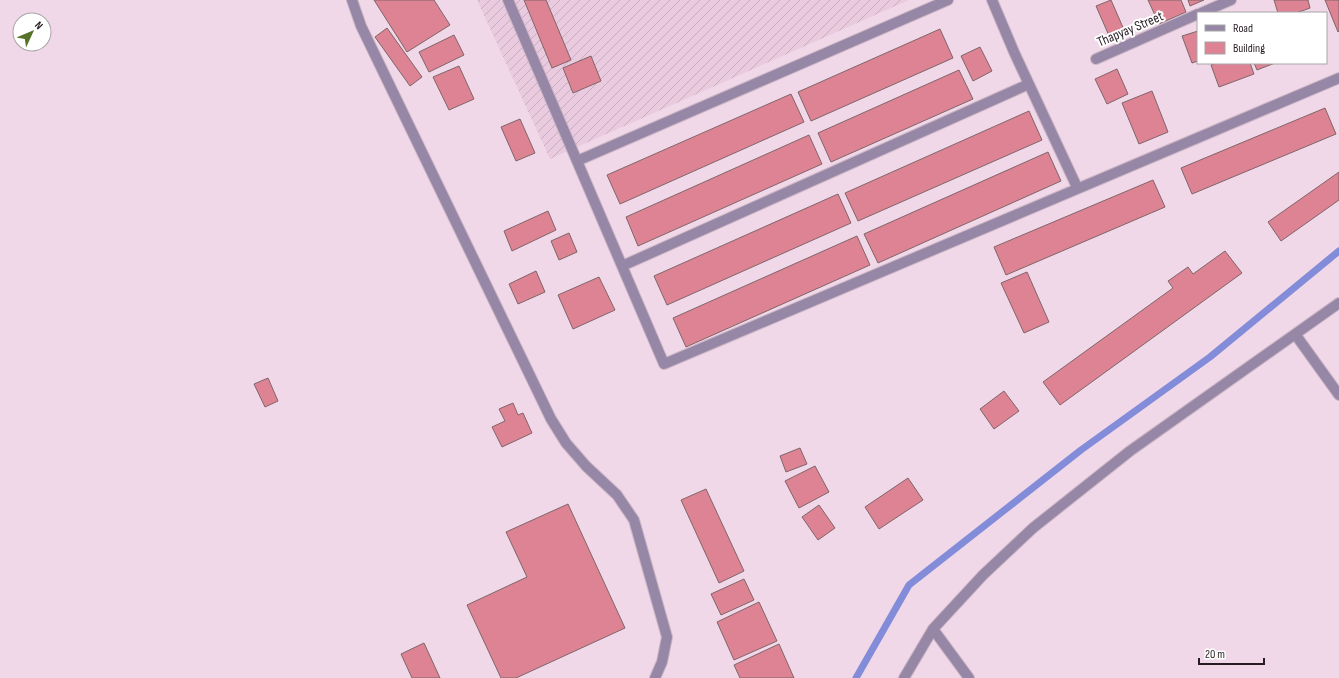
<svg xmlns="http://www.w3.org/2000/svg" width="1339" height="678" font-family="'Sofia Sans Condensed',sans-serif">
<defs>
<pattern id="industrial-furrows" width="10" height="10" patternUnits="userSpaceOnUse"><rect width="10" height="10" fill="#e9cadf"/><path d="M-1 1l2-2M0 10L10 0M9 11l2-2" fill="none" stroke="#c8adbf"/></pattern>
</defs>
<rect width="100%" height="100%" fill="#f0d8e8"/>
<path fill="url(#industrial-furrows)" d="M477 0H909L550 159Z"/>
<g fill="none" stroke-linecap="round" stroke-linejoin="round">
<path stroke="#828cd8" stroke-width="7" d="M856 678 909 585 1081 450 1210 357 1339 251"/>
</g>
<path fill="#dd8394" stroke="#7f6569" d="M374 0H434L450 25 407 52Z
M524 0H546L571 60 552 68Z
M1111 0 1125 32 1110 38 1096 6Z
M1148 0H1181L1186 12 1159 24Z
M1188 0H1204L1190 6Z
M1274 0H1308L1310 8 1296 13H1278Z
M1325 0H1339V31L1338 32Z
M387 28 422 77 410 86 375 37Z
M940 29 953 58 811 121 798 92Z
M1198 31V61L1192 63 1182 36Z
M454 35 464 55 429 72 419 52Z
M980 47 992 71 973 81 961 56Z
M591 56 601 81 573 93 563 68Z
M1216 63H1250L1254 74 1219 87 1211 65Z
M1254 63H1275L1257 70Z
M459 66 474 99 449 110 433 77Z
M1117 69 1128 94 1107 104 1095 79Z
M959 70 973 99 831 162 818 133Z
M1152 91 1168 132 1139 144 1122 103Z
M791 94 804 122 620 204 607 175Z
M1325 108 1336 134 1192 194 1181 168Z
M1029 111 1042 140 858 221 845 193Z
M520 119 535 153 516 161 501 127Z
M809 135 822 164 638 246 626 217Z
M1048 152 1061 181 878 263 864 234Z
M1339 172V200L1281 241 1268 222Z
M1153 180 1165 207 1006 275 994 247Z
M838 194 851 223 667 305 654 276Z
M548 211 556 230 512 251 504 231Z
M569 233 577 252 559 260 551 241Z
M857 236 870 265 686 347 673 318Z
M1225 251 1242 273 1060 405 1043 382 1173 288 1168 281 1188 267 1193 274Z
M536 271 545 292 518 304 509 284Z
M1027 272 1049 322 1024 333 1001 283Z
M599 277 615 310 573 329 558 295Z
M268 378 278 401 265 407 254 384Z
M1004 391 1019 411 994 429 980 409Z
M513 403 518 415 523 413 532 433 502 447 492 427 505 421 499 409Z
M800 448 807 464 786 472 780 456Z
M815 466 829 492 799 508 785 481Z
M908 478 923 500 879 529 865 507Z
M706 489 744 571 719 583 681 500Z
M568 504 625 628 516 678H501L467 605 527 577 506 532Z
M819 505 835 528 818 540 802 517Z
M744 579 754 600 721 615 711 594Z
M759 602 777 641 734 660 717 622Z
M424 643 440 678H412L401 654Z
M779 644 794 678H740L734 665Z"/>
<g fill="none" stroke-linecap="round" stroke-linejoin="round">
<defs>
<path id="service" d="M352 0 361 26 551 419 566 443 586 466 617 495 634 520 667 637 662 662 655 678
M1295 334 1339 395
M933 629 983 575 1033 528 1130 451 1339 303
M904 678 933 629 969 678"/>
<path id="minor" d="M508 0 664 364 1339 78
M992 0 1014 52 1076 185
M1201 13 1231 0
M1096 59 1198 14
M577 161 948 0
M622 266 1029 84"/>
</defs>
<use href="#service" stroke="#ccb6c5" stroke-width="12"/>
<use href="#minor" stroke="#ccb6c5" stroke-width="12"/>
<use href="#service" stroke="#9787a7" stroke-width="10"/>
<use href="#minor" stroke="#9787a7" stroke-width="10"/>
</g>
<g text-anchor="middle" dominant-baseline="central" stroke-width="4" stroke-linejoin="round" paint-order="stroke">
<g font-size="14" fill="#261d23" stroke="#fff">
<text transform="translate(1130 29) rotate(-23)">Thapyay Street</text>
</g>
</g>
<rect x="1197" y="12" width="130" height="52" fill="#ffffff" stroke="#a8a5a7"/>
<rect x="1205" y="25" width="20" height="6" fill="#9787a7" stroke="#a8a5a7"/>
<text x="1233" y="32" font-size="12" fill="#261d23">Road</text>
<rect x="1205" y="42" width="20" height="12" fill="#dd8394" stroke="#a8a5a7"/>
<text x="1233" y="52" font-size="12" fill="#261d23">Building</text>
<g transform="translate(32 32) rotate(46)"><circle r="19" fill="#ffffff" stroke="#a8a5a7"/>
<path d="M0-3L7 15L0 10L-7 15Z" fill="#547329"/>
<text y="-6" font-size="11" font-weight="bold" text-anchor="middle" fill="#261d23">N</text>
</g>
<path d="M1199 658v6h65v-6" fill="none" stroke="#261d23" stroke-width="2"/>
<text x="1205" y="658" font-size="12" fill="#261d23" stroke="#ffffff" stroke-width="3" paint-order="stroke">20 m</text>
</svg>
